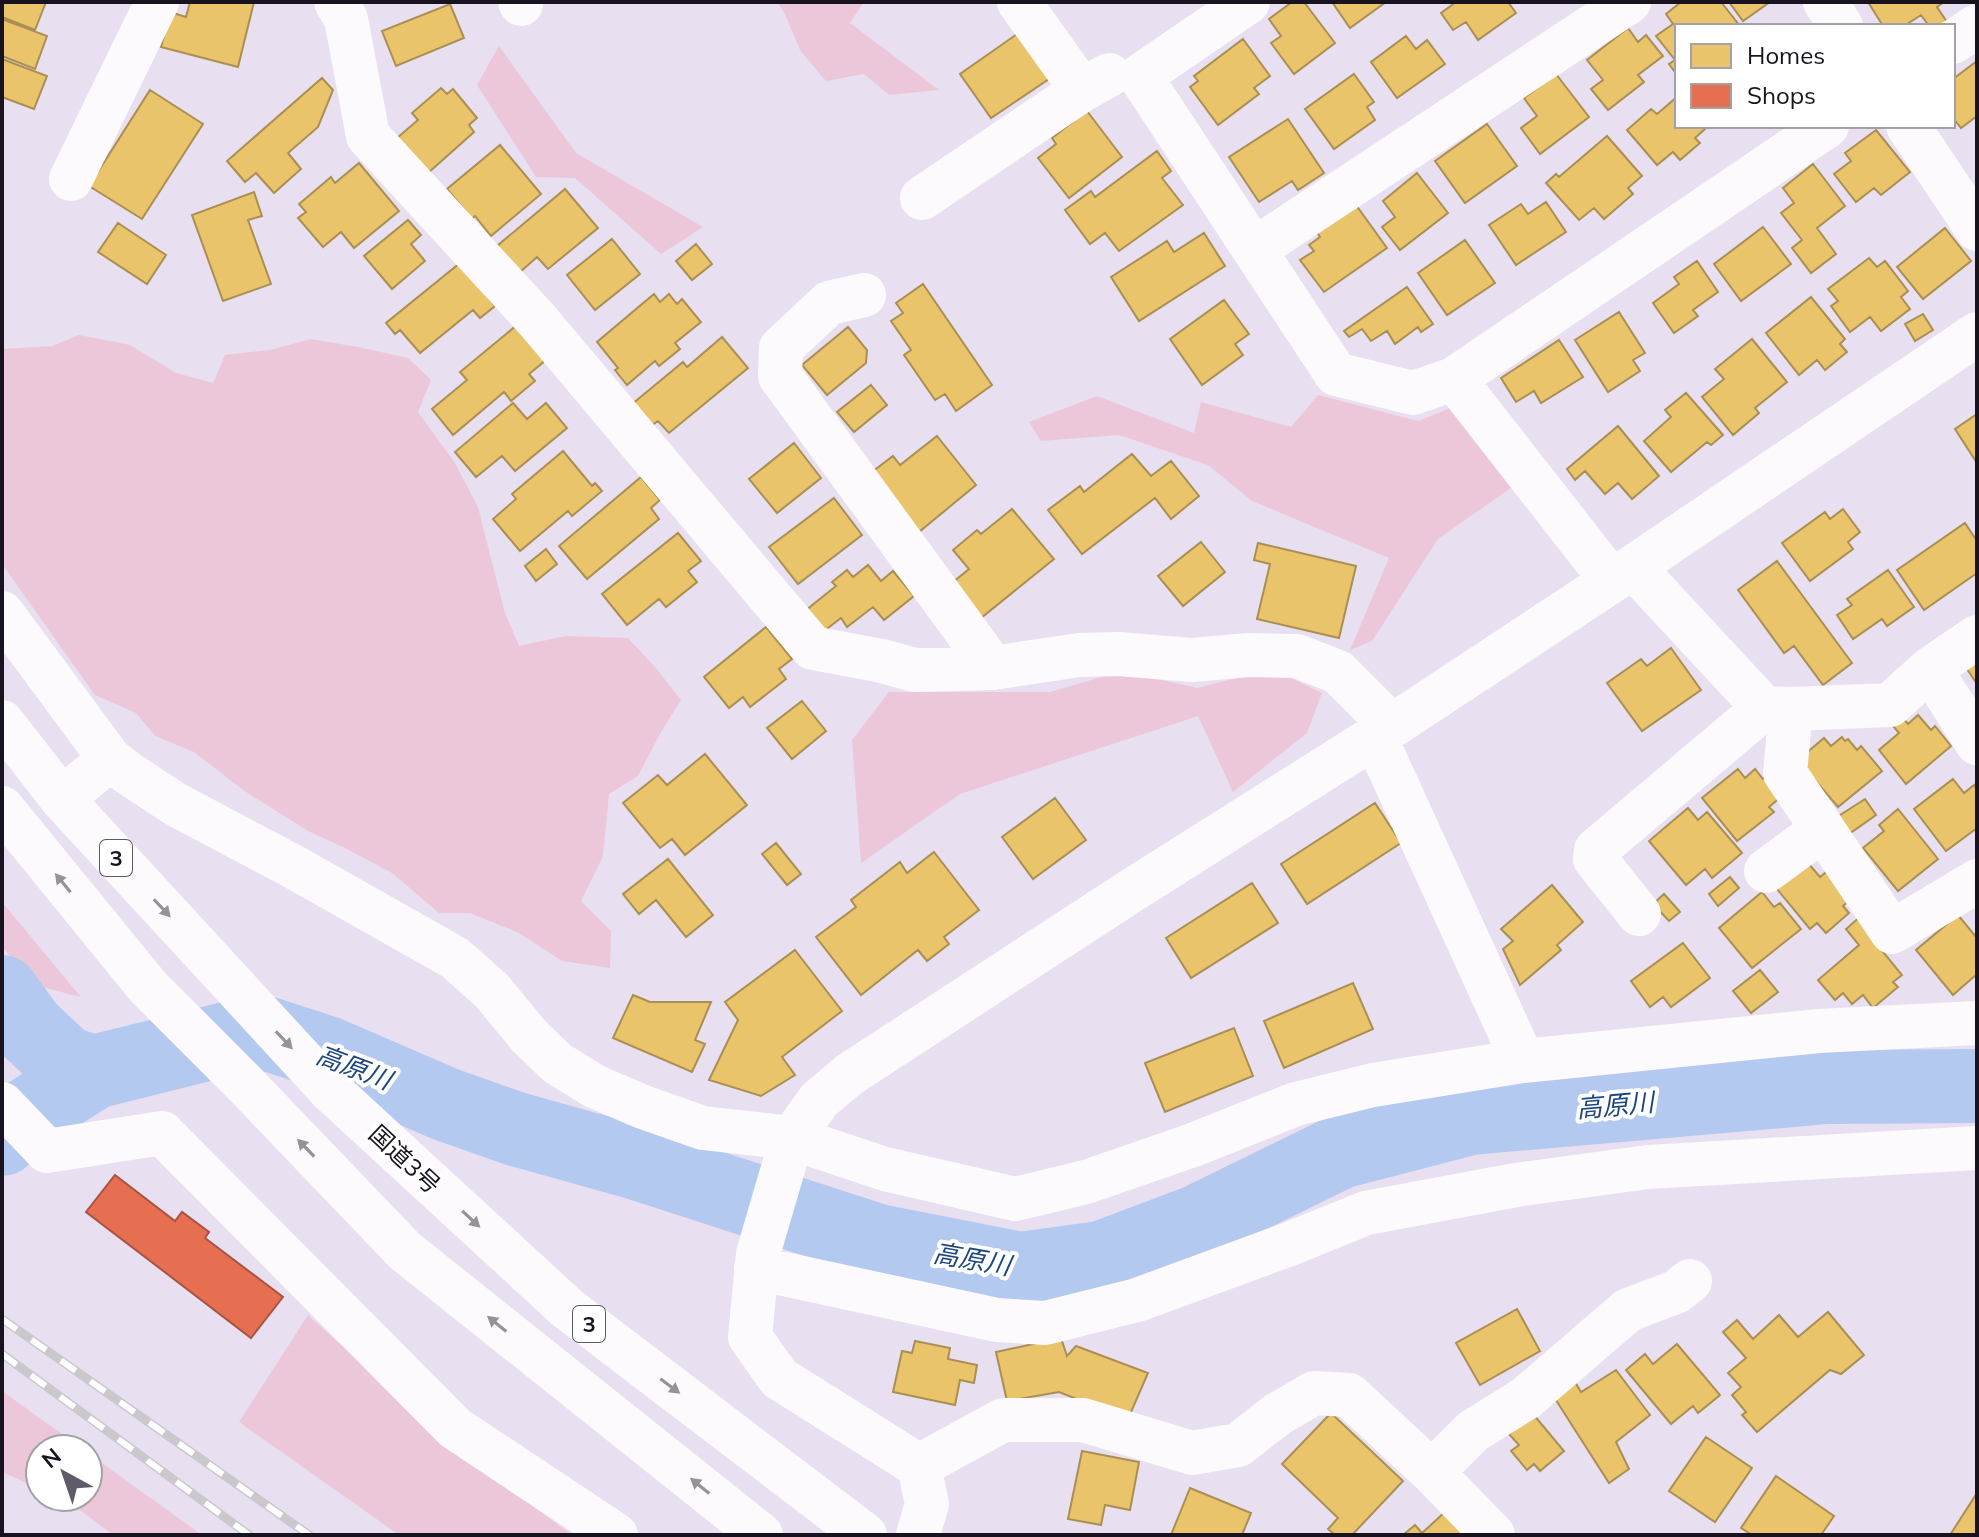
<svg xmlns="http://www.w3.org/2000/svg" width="1979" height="1537" font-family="Mulish,'Noto Sans JP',sans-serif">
<rect width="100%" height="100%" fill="#e8dff1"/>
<path fill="#ecc7da" d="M777 2H864L850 23 939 90 889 95 864 74 826 81 800 50 784 12Z
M499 46 576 153 703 227 661 254 575 178 536 177 477 85Z
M79 335 130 345 176 373 213 383 225 355 270 350 311 339 358 347 408 358 431 380 418 412 455 463 478 507 504 610 519 646 566 636 628 638 655 667 681 700 661 732 638 776 609 794 603 856 581 901 611 931 610 968 562 961 519 933 470 913H439L392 873 345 848 308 831 243 790 194 752 155 736 136 713 95 695 2 564V349L52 346Z
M1318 395 1418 421 1456 406 1518 483 1438 539 1372 641 1350 650 1389 558 1252 501 1208 465 1119 435 1041 441 1029 422 1097 396 1194 433 1201 402 1291 427Z
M1272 669 1322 693 1307 733 1233 792 1198 716 960 794 861 863 852 740 889 692H1051L1121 671 1197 688Z
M2 902 81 997 34 985 2 946Z
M308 1315 455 1448 572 1535H399L239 1422Z
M2 1391 83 1449H40V1489L2 1472Z
M88 1453 202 1535H113L72 1504 57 1497H88Z"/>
<path fill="#e9c46a" stroke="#aa8f53" stroke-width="2" d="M2 2H46L35 30 2 17Z
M190 2H254L238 67 161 47 170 12 186 17Z
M1292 2H1304L1335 43 1294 74 1271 43 1281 36 1269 19Z
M1332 2H1386L1350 28Z
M1456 2H1508L1516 13 1478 40 1466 22 1453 30 1441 13Z
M1681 2H1721L1740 26H1677V75L1669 64 1675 60 1656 36 1673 24 1666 14Z
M1729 2H1770L1743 21Z
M1868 2H1944L1937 7 1947 22 1940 26H1929L1921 15 1904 26H1883Z
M450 4 464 38 396 66 382 31Z
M2 19 47 36 35 69 2 56Z
M1628 28 1638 42 1646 35 1663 56 1638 75 1644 82 1608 110 1591 89 1603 80 1587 60Z
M1020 32 1052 77 991 118 960 74Z
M1406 36 1416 49 1427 40 1445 64 1397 98 1371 62Z
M1243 39 1270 76 1254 88 1259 94 1218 125 1190 87 1198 81 1194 76Z
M2 59 47 76 34 109 2 97Z
M1977 61V116L1961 128 1953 118V79Z
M1354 74 1374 102 1367 107 1375 120 1334 149 1305 109Z
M1556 74 1589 117 1540 154 1521 128 1537 116 1524 98Z
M322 78 333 90 318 127 288 153 301 169 274 193 256 173 245 182 227 161Z
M441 88 447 94 453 89 477 118 469 125 474 132 428 173 397 138 418 120 412 113Z
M150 90 203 124 142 219 89 186Z
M1677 97V126H1703L1705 129 1695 138 1700 143 1680 160 1673 152 1657 165 1627 130 1651 109 1657 114Z
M1087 111 1122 157 1069 198 1038 158 1056 144 1052 138Z
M1288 119 1324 173 1298 190 1292 181 1259 202 1229 157Z
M1487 124 1517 166 1465 203 1435 161Z
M1876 130 1910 172 1881 195 1874 188 1856 202 1834 174 1851 161 1845 153Z
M1607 136 1642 176 1628 188 1633 194 1604 219 1594 208 1579 220 1546 183 1556 174 1559 177Z
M500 145 541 194 491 236 475 216 472 219 447 189Z
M1157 151 1171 171 1162 178 1183 205 1119 251 1105 233 1090 244 1065 210 1091 191 1095 197Z
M359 163 399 211 354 248 341 232 323 247 298 218 306 212 299 204 331 177 335 183Z
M1813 164 1845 206 1817 228 1836 254 1811 273 1792 248 1802 240 1781 213 1794 203 1783 188Z
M1417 173 1448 213 1400 250 1382 227 1395 217 1383 201Z
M565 189 598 228 548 269 537 257 519 273 497 246Z
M254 192 262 216 248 220 271 284 223 301 192 215Z
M1546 202 1566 232 1516 265 1489 225 1521 204 1528 214Z
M1356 205 1387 248 1324 292 1300 260 1314 251 1309 245 1320 237 1317 232Z
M408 220 421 235 411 244 425 261 392 289 364 256Z
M118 223 166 255 147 284 98 252Z
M1763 227 1791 264 1741 301 1714 264Z
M1945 228 1971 261 1923 299 1897 267Z
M1204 233 1225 266 1139 321 1111 277 1167 241 1174 252Z
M612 239 640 274 595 310 567 275Z
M1465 240 1495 283 1447 315 1418 273Z
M696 244 712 264 692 280 676 261Z
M1869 258 1877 267 1885 261 1908 291 1901 297 1910 309 1881 331 1870 317 1850 332 1831 306 1838 301 1828 289Z
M1697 261 1718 292 1693 310 1698 316 1674 333 1653 303 1679 284 1674 277Z
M460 263 495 306 480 318 473 310 420 353 400 330 395 334 386 323Z
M923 284 992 385 956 411 945 394 935 400 904 355 911 350 891 321 903 313 896 303Z
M1407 287 1433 324 1421 332 1418 327 1395 344 1387 331 1371 341 1362 329 1349 337 1344 331Z
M654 294 660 302 669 294 677 304 682 299 701 322 675 343 680 349 659 366 655 361 627 385 615 370 618 368 597 342Z
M1811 297 1845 339 1840 344 1847 352 1825 370 1817 360 1799 375 1766 333Z
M1224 300 1249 334 1235 344 1243 355 1202 385 1170 339Z
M1619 312 1645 353 1633 360 1640 371 1608 392 1575 340Z
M1923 314 1933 330 1915 341 1905 324Z
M517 325 546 360 529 374 535 381 511 401 504 392 453 435 432 409 467 380 460 372Z
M848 327 867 350 866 363 827 395 802 365Z
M722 337 748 368 669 433 658 421 651 426 632 404 683 362 687 367Z
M1752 339 1787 382 1755 408 1759 413 1733 435 1702 397 1724 379 1715 369Z
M1559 340 1583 377 1541 403 1534 391 1516 402 1501 378Z
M871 385 887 405 854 432 837 412Z
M1686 393 1723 435 1711 445 1707 442 1671 472 1644 441 1671 417 1665 410Z
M513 403 527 419 546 403 567 428 515 471 502 456 476 477 455 452Z
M1977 414V463L1955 429Z
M1618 426 1659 476 1632 499 1618 483 1605 494 1585 471 1575 480 1567 469Z
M937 436 976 485 919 532 872 472 893 456 900 465Z
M794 443 821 478 777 513 749 479Z
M563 451 592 486 595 483 602 491 572 516 568 511 520 551 493 519 516 499 512 494Z
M1132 454 1151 476 1171 461 1199 496 1171 519 1155 498 1082 554 1048 510 1080 486 1084 492Z
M641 477 660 500 651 508 659 519 587 579 559 546Z
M834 498 862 535 798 584 769 547Z
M1012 509 1054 559 981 618 952 583 969 569 953 550 977 530 981 534Z
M1843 509 1860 532 1848 542 1853 549 1810 581 1782 543 1825 512 1830 519Z
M1965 523 1977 541V573L1924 610 1897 570Z
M678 533 701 561 688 571 697 582 666 607 659 599 627 625 602 594Z
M1201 542 1225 572 1183 606 1158 576Z
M1258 543 1356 566 1339 638 1257 619 1270 564 1254 560Z
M546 549 557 564 536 581 525 566Z
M1777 561 1852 663 1823 685 1794 646 1784 653 1738 590Z
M868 565 881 581 893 571 914 596 884 620 873 607 847 627 841 618 823 632 805 611 836 586 832 582 847 570 853 577Z
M1888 570 1914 607 1887 626 1882 619 1853 639 1837 615 1852 605 1847 599Z
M766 627 792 659 779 669 786 679 750 707 743 697 729 708 704 677Z
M1671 648 1701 690 1642 731 1607 683 1641 659 1647 666Z
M1977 662V684L1967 669Z
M802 701 826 731 792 759 767 728Z
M1918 715 1931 730 1935 726 1951 746 1906 784 1879 750 1899 733 1893 726 1903 718 1908 724Z
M1842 737 1845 741 1848 739 1857 750 1861 746 1882 771 1838 807 1798 760 1824 738 1831 746Z
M705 754 747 805 685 855 672 839 660 848 623 803 658 775 667 785Z
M1738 769 1745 778 1755 769 1763 779 1767 775 1783 795 1769 807 1774 812 1737 841 1702 798Z
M1953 779 1964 793 1974 785 1977 790V828L1946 851 1914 809Z
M1055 798 1086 840 1033 879 1002 837Z
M1865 799 1876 815 1849 834 1837 817Z
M1375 803 1401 843 1307 904 1281 864Z
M1688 808 1698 820 1707 812 1742 853 1712 878 1705 869 1686 885 1649 841Z
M1898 809 1938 859 1898 891 1863 848 1884 831 1879 825Z
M776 843 801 874 787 885 762 854Z
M934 852 979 910 944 937 949 944 927 961 918 950 861 995 816 937 856 907 851 900 900 862 907 873Z
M668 859 713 915 686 937 656 900 639 914 623 894Z
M1808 863 1820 877 1830 869 1853 897 1843 906 1849 913 1826 933 1817 923 1810 929 1777 889Z
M1730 877 1739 888 1718 906 1709 894Z
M1252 883 1278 923 1191 978 1166 938Z
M1552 885 1583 922 1557 945 1561 950 1520 985 1503 949 1513 941 1501 929Z
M1762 892 1774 907 1780 903 1801 929 1752 968 1719 928Z
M1664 894 1680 912 1669 921 1653 904Z
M1862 915 1879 947 1902 975 1893 982 1898 987 1873 1008 1863 995 1852 1004 1843 993 1835 1000 1818 980 1859 945 1846 929Z
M1958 915 1977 938V974L1953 995 1916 950Z
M1683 943 1710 978 1671 1007 1663 997 1650 1007 1631 981Z
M795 950 842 1011 782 1057 795 1075 761 1096 709 1080 738 1020 725 1002Z
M1760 970 1778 992 1751 1013 1733 991Z
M1353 983 1373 1029 1284 1068 1264 1021Z
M633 995 650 1002H711L695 1040 705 1044 692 1072 613 1038Z
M1234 1028 1253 1076 1165 1112 1145 1063Z
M1517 1309 1540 1351 1480 1385 1456 1343Z
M1828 1312 1864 1355 1841 1374 1830 1370 1757 1432 1742 1415 1746 1412 1732 1395 1741 1387 1728 1373 1746 1358 1723 1332 1737 1320 1753 1339 1779 1315 1798 1337Z
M1061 1338 1067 1356 1076 1346 1148 1373 1128 1419 1059 1392 1007 1401 996 1352Z
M915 1341 950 1348 948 1359 977 1365 974 1383 960 1380 955 1405 893 1392 902 1351 912 1353Z
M1677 1344 1720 1395 1698 1413 1693 1406 1671 1424 1626 1370 1645 1354 1653 1364Z
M1616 1370 1650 1415 1616 1442 1629 1469 1609 1483 1552 1394 1575 1382 1581 1392Z
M1331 1413 1403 1481 1352 1535H1335L1328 1529 1338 1518 1282 1464Z
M1533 1414 1564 1451 1540 1471 1534 1464 1527 1470 1511 1451 1519 1445 1509 1434Z
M1706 1437 1752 1468 1715 1522 1669 1491Z
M1082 1451 1139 1462 1130 1510 1105 1505 1101 1525 1068 1519Z
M1776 1476 1834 1516 1821 1535H1752L1741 1528Z
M1190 1488 1251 1513 1242 1535H1171Z
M1977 1493V1535H1950Z
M1445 1512 1466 1535H1403L1415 1525 1422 1533Z"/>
<path fill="#e76f51" stroke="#a95342" stroke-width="2" d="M115 1175 175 1221 182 1212 209 1232 205 1238 283 1297 251 1338 86 1212Z"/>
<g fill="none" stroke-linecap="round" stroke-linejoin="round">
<path stroke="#b4c9ef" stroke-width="74" d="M2 992 28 1028 65 1063 94 1072
M2 1139 25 1116 94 1072 259 1031 327 1053 445 1104 516 1129 634 1162 878 1241 1021 1269 1101 1258 1199 1221 1340 1152 1471 1118 1827 1087 1977 1086"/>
<path stroke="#fcfafd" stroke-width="44" d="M336 2 346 19 368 136 538 321 813 648 882 661 915 670 993 668 1079 655 1119 654 1192 660 1249 655 1297 656 1338 672 1392 726
M520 2 521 4
M1019 2 1082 90 1109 75
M1248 2 1140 76 1336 374 1413 393 1454 379 1827 126
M1825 2 1841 26
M1953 42 1977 26
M1908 126 1977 229
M71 179 157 2
M922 198 1082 90
M1255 249 1629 2
M864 295 829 303 781 348 780 376 993 668
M1454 379 1611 580
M1633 567 1764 708 1791 709 1890 705 1930 669 1977 637
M2 613 110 759
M1930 669 1977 743
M1791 709 1785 773 1892 932 1977 881
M1375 737 1523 1061
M62 799 110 759 128 773 175 804 294 867 455 958 492 991 529 1036 557 1063 594 1086 643 1107 703 1128 792 1138 885 1169 1015 1199 1086 1182 1193 1145 1296 1104 1373 1085 1523 1061 1819 1031 1977 1023
M1766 871 1823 829
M1639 914 1595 859 1596 850 1764 708
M2 1104 47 1151 162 1133 455 1428 616 1535
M756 1268 997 1320 1045 1323 1137 1300 1287 1245 1366 1213 1516 1185 1648 1167 1977 1148
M919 1466 1003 1420H1083L1192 1453 1238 1445 1278 1414 1314 1393 1349 1395 1432 1472 1493 1535
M1432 1472 1473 1431 1526 1398 1628 1310 1676 1292 1690 1281
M918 1535 927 1504 919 1466 779 1378 750 1337 758 1254 792 1138 819 1100 850 1074 1134 889 1392 726 1633 567 1977 334"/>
<path stroke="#fcfafd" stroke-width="44" d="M2 722 62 799 331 1091 567 1308 865 1535
M2 808 148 987 243 1082 405 1251 761 1535"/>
<defs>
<path id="rail" d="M2 1319 309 1535
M2 1354 249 1535"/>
</defs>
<use href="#rail" stroke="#cac8cc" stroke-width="9"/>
<use href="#rail" stroke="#fff" stroke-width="6" stroke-dasharray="18" stroke-linecap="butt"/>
</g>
<defs><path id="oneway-solid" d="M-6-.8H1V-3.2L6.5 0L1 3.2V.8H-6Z" transform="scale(2)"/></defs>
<g fill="#959299">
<use href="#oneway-solid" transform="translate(63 883) rotate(-129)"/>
<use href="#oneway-solid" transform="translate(162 908) rotate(47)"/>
<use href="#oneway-solid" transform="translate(284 1040) rotate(47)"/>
<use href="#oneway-solid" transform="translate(306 1148) rotate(-134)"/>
<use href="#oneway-solid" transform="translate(471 1219) rotate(43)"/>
<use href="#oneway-solid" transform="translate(497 1324) rotate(-141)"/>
<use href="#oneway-solid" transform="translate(670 1386) rotate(37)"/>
<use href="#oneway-solid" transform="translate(700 1486) rotate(-141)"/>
</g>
<g text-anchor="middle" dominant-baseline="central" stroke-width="8" stroke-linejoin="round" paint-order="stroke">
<g fill="#fff" stroke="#5d5a62" stroke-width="2">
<rect x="100" y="840" width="32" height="36" rx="6"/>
<rect x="573" y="1306" width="32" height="36" rx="6"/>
</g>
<g font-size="22" font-weight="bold" fill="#18131e">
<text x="116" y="858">3</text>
<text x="589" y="1324">3</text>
</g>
<g font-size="24" fill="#18131e" stroke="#fff">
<text transform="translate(405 1159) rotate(43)">国道3号</text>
</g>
<g font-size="26" font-style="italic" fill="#1c467e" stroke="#fff">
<text transform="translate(354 1067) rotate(21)">高原川</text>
<text transform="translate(1615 1105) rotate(-5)">高原川</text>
<text transform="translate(972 1259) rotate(10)">高原川</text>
</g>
</g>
<rect width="1979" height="1537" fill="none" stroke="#18131e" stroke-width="8"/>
<rect x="1675" y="24" width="280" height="104" fill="#ffffff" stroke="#a3a1a5" stroke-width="2"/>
<rect x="1691" y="44" width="40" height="24" fill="#e9c46a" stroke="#a3a1a5" stroke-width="2"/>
<text x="1747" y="64" font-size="24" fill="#18131e">Homes</text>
<rect x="1691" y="84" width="40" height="24" fill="#e76f51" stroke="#a3a1a5" stroke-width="2"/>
<text x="1747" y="104" font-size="24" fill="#18131e">Shops</text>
<g transform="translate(64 1473) rotate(320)"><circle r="38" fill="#ffffff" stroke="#a3a1a5" stroke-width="2"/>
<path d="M0-6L14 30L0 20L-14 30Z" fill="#615a68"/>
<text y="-12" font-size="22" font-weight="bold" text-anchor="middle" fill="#18131e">N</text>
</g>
</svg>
